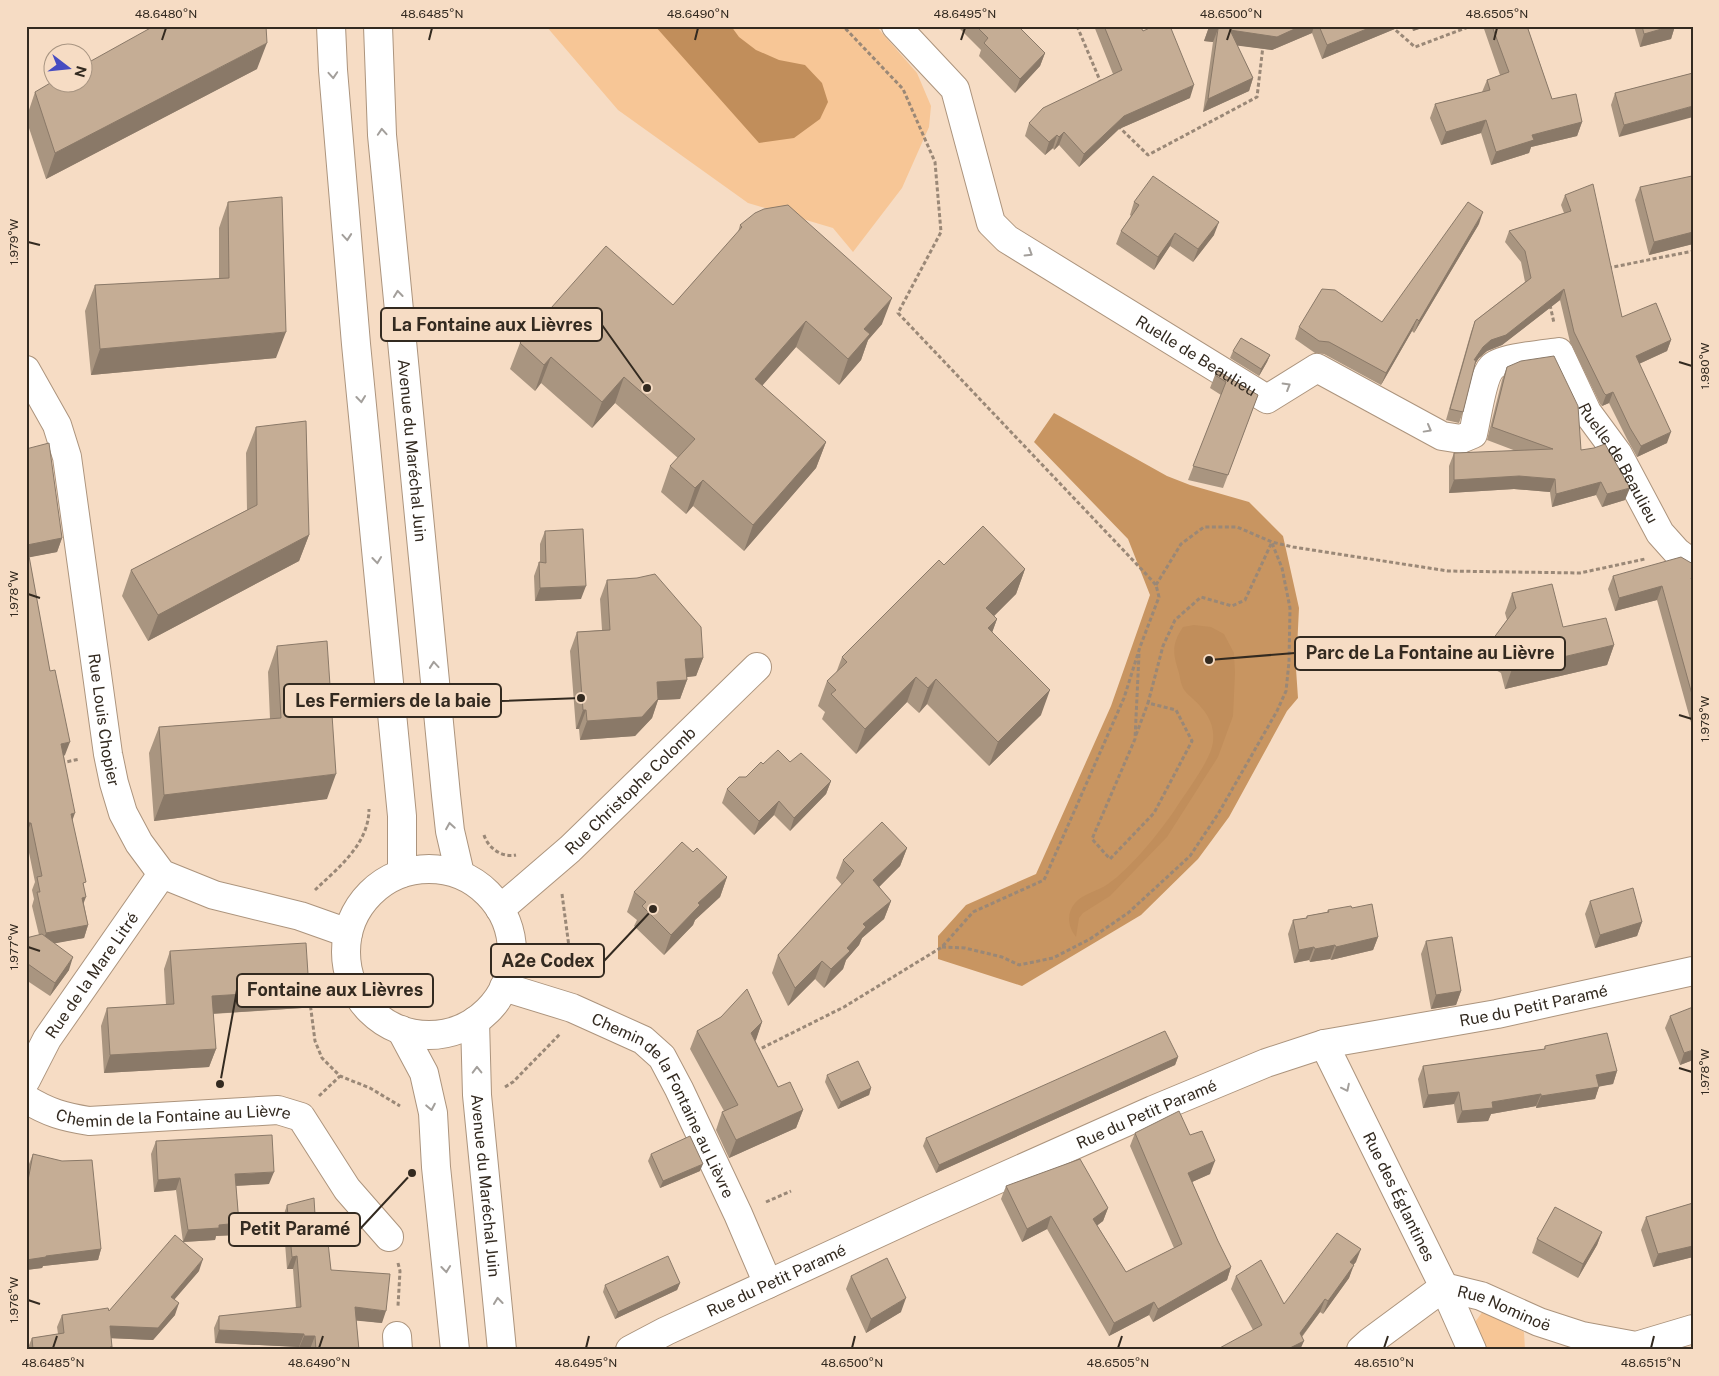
<svg xmlns="http://www.w3.org/2000/svg" width="1719" height="1376" font-family="'Public Sans',sans-serif">
<rect width="100%" height="100%" fill="#f6dcc4"/>
<path fill="#f7c696" d="M546 26H876L917 73 931 106 929 127 902 188 853 252 833 228 748 203 618 110Z
M1483 1311 1524 1332 1525 1350H1483L1473 1325Z"/>
<path fill="#c89561" d="M1054 413 1167 476 1190 485 1249 502 1283 536 1299 608 1296 669 1298 698 1287 711 1229 817 1198 859 1141 915 1022 986 938 959V936L966 905 1036 874 1111 706 1150 595 1128 539 1034 442Z"/>
<path fill="#c18e5b" d="M655 26H731L739 37 756 50 779 60 805 65 822 83 828 102 820 119 794 138 759 143Z
M1194 625 1211 627 1224 634 1234 653 1235 673 1233 716 1218 757 1167 837 1110 896 1083 913 1079 918 1076 937C1068 927 1066 914 1075 903 1082 894 1098 891 1108 884 1131 868 1160 832 1176 808 1186 792 1211 760 1213 742 1215 723 1206 711 1193 699 1190 696 1185 692 1183 688 1181 684 1180 678 1179 673 1173 654 1171 645 1183 627Z"/>
<g fill="none" stroke-linecap="round" stroke-linejoin="round">
<defs>
<g id="minor">
<path id="s1" d="M896 26 955 89 991 223 1007 239 1267 399 1317 368 1442 436 1461 439 1473 434C1477 418 1482 377 1492 367 1499 358 1546 354 1559 352L1587 412 1618 454 1660 533 1677 552 1693 564"/>
<path id="s2" d="M26 370 57 425 67 457 108 754 114 783 123 813 139 843 162 874 214 895 300 916 348 933"/>
<path id="s3" d="M500 909 570 849 757 667"/>
<path id="s4" d="M504 987 572 1008 592 1017 643 1040 662 1057 679 1089 738 1214 768 1284"/>
<path id="s5" d="M1324 1044 1444 1287 1472 1350"/>
<path id="s6" d="M26 1080 47 1039 162 874"/>
<path id="s7" d="M26 1099C49 1113 64 1117 89 1121L278 1110 301 1117 347 1189 389 1237"/>
<path d="M397 1336 398 1350"/>
<path id="s8" d="M630 1350 666 1331 924 1212 1153 1110 1266 1063 1324 1044 1497 1014 1693 971"/>
<path id="s9" d="M1361 1350 1371 1341 1444 1287 1481 1296 1539 1322 1582 1336 1636 1346 1693 1329"/>
</g>
<g id="major">
<path d="M331 26 333 70 356 344 402 816V873"/>
<path id="s10" d="M378 26 382 135 446 795 450 831 460 874"/>
<circle cx="429" cy="952" r="83"/>
<path id="s11" d="M475 1021 477 1095 502 1350"/>
<path d="M401 1030 424 1073 433 1113 436 1167 455 1350"/>
</g>
</defs>
<use href="#minor" stroke="#ac947d" stroke-width="30"/>
<use href="#major" stroke="#ac947d" stroke-width="30"/>
<path stroke="#9a8877" stroke-width="3" stroke-dasharray="4 2.5" stroke-linecap="butt" d="M1077 26 1101 83
M1391 26 1415 47 1471 26
M1118 126 1148 155 1257 97 1263 46
M1608 268 1693 251
M1550 305 1554 323
M1156 585 1181 544 1204 527H1237L1272 542 1293 547 1448 571 1580 573 1645 559
M1139 654 1135 739 1092 839 1110 859 1154 813 1192 741 1176 710 1148 703 1163 646 1175 620 1201 597 1232 606 1245 600 1272 542
M1136 735 1148 703
M61 763 80 759
M484 835C488 848 502 858 516 855
M315 890C338 868 369 844 369 809
M562 894 573 977
M942 947 965 948 1002 957 1019 965 1053 958 1090 939 1128 913 1190 856 1218 814 1277 711 1286 691 1289 662 1290 608 1282 568 1272 543
M308 987 315 1041 322 1058 340 1076 370 1088 400 1106
M756 1051 844 1007 942 947 973 912 1044 880 1124 698 1140 647 1159 597 1156 585 1146 574 898 313 941 232 935 162 903 89 843 26
M505 1087 513 1082 560 1034
M319 1096 340 1076
M766 1202 791 1191
M398 1263 400 1271 398 1306"/>
<use href="#minor" stroke="#fff" stroke-width="28"/>
<use href="#major" stroke="#fff" stroke-width="28"/>
</g>
<path fill="#a99580" d="M957 26H1018L1045 53 1040 66 1015 93 979 56 981 50Z
M1094 26H1140L1143 31 1190 98 1119 129 1079 167 1059 145 1054 150 1053 148 1045 155 1025 136 1029 123 1113 74Z
M1212 26H1402L1322 59 1312 33 1272 50 1237 45 1253 78 1249 91 1203 112 1213 42 1204 41 1209 27Z
M1411 26H1428L1413 31Z
M1483 26H1527L1552 99 1582 122 1577 136 1531 147 1529 153 1491 165 1481 133 1441 145 1430 118 1435 104 1482 92 1487 80 1500 75Z
M1634 26H1675L1671 39 1640 47Z
M257 69 46 179 26 119 35 92Z
M1693 73 1619 137 1611 105 1615 93Z
M1693 181V244L1649 255 1635 200 1640 187Z
M1565 195 1622 317 1671 340 1667 351 1639 364 1667 443 1637 457 1627 439 1609 403 1602 406 1600 404 1570 342 1560 300 1502 345 1487 351 1479 358 1475 364 1463 412 1459 423 1446 420 1471 332 1475 321 1525 282 1521 262 1505 242 1509 231 1564 213 1561 205Z
M228 202 276 358 91 375 85 311 95 285 219 279V228Z
M1134 202 1214 235 1193 262 1170 246 1154 270 1116 244 1121 231 1131 216 1130 215Z
M1479 224 1414 333 1412 331 1381 385 1324 354 1315 353 1295 339 1299 327 1382 322Z
M740 225 882 324 868 340 861 360 839 385 796 347 762 386 826 442 816 468 744 551 693 506 686 514 661 492 670 466 678 458 615 403 592 428 541 383 535 391 510 369 520 343 673 305 738 232Z
M1233 351 1270 355 1267 362 1259 376 1230 358Z
M1507 367 1581 450 1625 500 1602 507 1596 495 1552 507 1550 492 1514 489 1449 493V466L1454 453 1516 451 1487 440 1502 380Z
M1215 375 1258 395 1223 488 1188 480 1221 395 1210 388Z
M256 427 309 535 299 561 148 641 122 596 131 570 247 510 246 453Z
M26 449 62 538 57 552 29 557 65 755 64 756 72 820 84 888V904L88 925 84 938 54 943 69 970 50 996 26 980V938L39 935 32 906 34 899 32 890 35 882 26 838Z
M545 531 581 599 535 601 534 576 539 562H540V544Z
M1693 564V726H1692L1657 600 1615 611 1608 589 1613 576Z
M944 565 1025 569 1016 594 994 616 997 619 992 632 1041 715 989 766 927 704 919 713 907 702 856 754 822 719 825 712 818 706 827 681 836 673 842 657Z
M637 578 703 658 696 676 687 677V680L680 699 658 700 652 718 635 736 580 740 579 729H576L570 651 577 632 602 630 600 599 607 580Z
M1512 593 1563 627 1614 645 1607 665 1505 689 1501 673 1483 663 1490 643 1507 620 1505 613Z
M277 646 327 799 154 821 149 753 159 727 270 719 268 672Z
M790 762 831 781 826 794 790 831 774 815 754 835 722 803 727 789 746 777 763 764Z
M907 848 900 866 879 887 891 901 884 919 862 938 859 945 846 960 843 969 824 988 815 979 788 1006 772 973 778 955 842 885 836 878 843 860Z
M693 852 727 877 720 897 695 920 693 925 664 955 634 926 637 920 627 912 634 892Z
M1590 901 1642 922 1637 936 1595 948 1585 914Z
M1352 908 1378 937 1373 950 1331 960 1330 959 1310 962 1309 960 1294 963 1288 934 1293 920 1306 918 1307 916 1327 912 1328 910Z
M1426 941 1461 991 1456 1005 1431 1009 1421 954Z
M170 951 309 990 302 1008 213 1014 216 1049 209 1067 104 1073 101 1026 107 1008 166 1005 164 969Z
M1670 1016 1693 1060 1680 1065 1665 1028Z
M762 1022 755 1041 778 1087 803 1110 796 1128 729 1158 716 1130 722 1112 724 1111 690 1049 697 1031Z
M1545 1046 1617 1071 1613 1084 1599 1086 1595 1099 1536 1108V1106L1491 1114 1488 1121 1457 1123 1454 1104 1423 1108 1418 1079 1423 1066 1544 1049Z
M1178 1057 1175 1065 936 1173 923 1146 926 1138Z
M827 1075 871 1088 869 1095 838 1109 825 1082Z
M1135 1133 1190 1135 1210 1174 1192 1182 1218 1241 1231 1267 1227 1280 1153 1322 1149 1315 1109 1336 1047 1229 1022 1242 1001 1199 1006 1186 1108 1208 1103 1221 1097 1225 1126 1272 1174 1248 1130 1146Z
M156 1141 269 1184 236 1186 239 1223 235 1235 216 1236 215 1240 183 1242 176 1190 154 1192 151 1154Z
M33 1154 101 1249 98 1260 43 1266 42 1268 26 1270V1180L29 1164Z
M651 1154 700 1171 660 1188 648 1161Z
M1693 1203V1257L1653 1267 1641 1230 1646 1217Z
M287 1205 315 1215 331 1270 382 1323 356 1320 359 1350H310V1349L299 1348V1347L215 1343 214 1328 219 1316 296 1308 293 1269H287L283 1217Z
M1602 1232 1597 1245 1578 1278 1532 1253 1537 1239Z
M1356 1262 1353 1265 1349 1278 1323 1314 1320 1312 1302 1337 1253 1330 1231 1289 1236 1276 1284 1304Z
M199 1271 174 1300 175 1315 153 1340 111 1338 112 1347 111 1350H27L32 1338 58 1334 57 1327 62 1315 109 1311Z
M851 1276 901 1312 866 1333 846 1289Z
M680 1283 677 1290 615 1319 603 1292 605 1285Z"/>
<path fill="#8a7968" d="M1301 26H1314L1312 33 1272 50 1225 44 1230 30Z
M1374 26H1402L1322 59 1327 45Z
M1415 26H1428L1413 31Z
M1672 26H1675L1671 39 1640 47 1644 34Z
M1209 27 1218 29 1213 42 1204 41Z
M267 43 257 69 46 179 55 153Z
M1045 53 1040 66 1015 93 1020 79Z
M1253 78 1249 91 1203 112 1208 99Z
M1194 85 1190 98 1119 129 1079 167 1084 154 1124 116Z
M1693 106V117L1619 137 1624 125Z
M1486 120 1481 133 1441 145 1446 132Z
M1582 122 1577 136 1531 147 1529 153 1491 165 1496 152 1532 135Z
M1064 132 1059 145 1054 150 1059 137Z
M1057 135 1053 148 1045 155 1049 142Z
M1483 212 1479 224 1414 333 1419 321Z
M1219 222 1214 235 1193 262 1198 249Z
M1693 232V244L1649 255 1654 242Z
M1175 233 1170 246 1154 270 1158 257Z
M1564 289 1560 300 1502 345 1487 351 1479 358 1470 371 1474 360 1483 347 1491 340Z
M892 298 882 324 868 340 861 360 839 385 848 359 864 329Z
M1417 319 1412 331 1381 385 1386 373Z
M806 321 796 347 745 405 755 379Z
M286 332 276 358 91 375 100 349Z
M1671 340 1667 351 1632 367 1636 356Z
M1270 355 1267 362 1259 376 1261 369Z
M551 357 541 383 535 391 544 365Z
M624 377 615 403 592 428 602 402Z
M1613 392 1609 403 1602 406 1606 395Z
M1671 432 1667 443 1637 457 1641 446Z
M826 442 816 468 744 551 753 525Z
M1519 476 1555 479 1550 492 1514 489 1449 493 1454 480Z
M703 480 693 506 686 514 695 488Z
M1601 482 1596 495 1552 507 1556 494Z
M1630 488 1625 500 1602 507 1607 494Z
M309 535 299 561 148 641 158 615Z
M62 538 57 552 26 558 27 545Z
M1025 569 1016 594 977 633 986 608Z
M586 586 581 599 535 601 540 588Z
M1662 586 1657 600 1615 611 1619 598Z
M997 619 988 644V628Z
M1614 645 1607 665 1505 689 1512 669Z
M703 658 696 676 678 678 685 659Z
M916 677 907 702 856 754 865 729Z
M936 679 927 704 919 713 928 688Z
M687 680 680 699 658 700 652 718 635 736 580 740 587 721 657 682Z
M1050 690 1041 715 989 766 998 742Z
M583 710H586L579 729H576Z
M70 742 65 755 57 757 61 744Z
M336 774 327 799 154 821 164 795Z
M831 781 826 794 790 831 794 818Z
M779 801 774 815 754 835 759 821Z
M75 813 70 827 71 814Z
M29 823H31L26 835V830Z
M907 848 900 866 867 899 873 880Z
M727 877 720 897 695 920 693 925 664 955 671 935 698 903Z
M86 897 81 910 82 898Z
M891 901 884 919 862 938 859 945 846 960 843 969 824 988 831 969 847 948 863 924Z
M1642 922 1637 936 1595 948 1600 935Z
M88 925 84 938 41 946 46 933Z
M1378 937 1373 950 1331 960 1336 947Z
M1335 945 1330 959 1310 962 1315 949Z
M1314 947 1309 960 1294 963 1299 950Z
M73 957 69 970 50 996 55 983Z
M822 961 815 979 788 1006 795 988Z
M309 990 302 1008 206 1014 212 996Z
M1461 991 1456 1005 1431 1009 1436 995Z
M762 1022 756 1040 745 1051 751 1033Z
M216 1049 209 1067 104 1073 110 1055Z
M1693 1050V1060L1680 1065 1684 1053Z
M1178 1057 1175 1065 936 1173 939 1165Z
M1617 1071 1613 1084 1592 1088 1596 1075Z
M1599 1087 1595 1099 1536 1108 1541 1096Z
M871 1088 869 1095 838 1109 841 1102Z
M1459 1092 1454 1104 1423 1108 1428 1095Z
M1541 1094 1536 1106 1491 1114 1488 1121 1457 1123 1462 1111 1492 1102Z
M803 1110 796 1128 729 1158 736 1140Z
M1215 1161 1210 1174 1183 1186 1188 1173Z
M703 1164 700 1171 660 1188 663 1181Z
M274 1172 269 1184 231 1186 235 1174Z
M180 1178 176 1190 154 1192 158 1180Z
M1108 1208 1103 1221 1089 1232 1093 1219Z
M1051 1216 1047 1229 1022 1242 1027 1229Z
M239 1223 235 1235 216 1236 215 1240 183 1242 188 1230 219 1225Z
M1602 1232 1597 1245 1578 1278 1583 1264Z
M1693 1246V1257L1653 1267 1658 1254Z
M101 1249 98 1260 43 1266 42 1268 26 1270V1260L46 1256Z
M1361 1249 1356 1262 1345 1275 1350 1262Z
M297 1256 293 1269H287L292 1257Z
M203 1259 199 1271 166 1309 171 1297Z
M1354 1265 1349 1278 1323 1314 1328 1301Z
M1231 1267 1227 1280 1153 1322 1158 1309Z
M680 1283 677 1290 615 1319 618 1312Z
M906 1298 901 1312 866 1333 871 1319Z
M1325 1299 1320 1312 1296 1344 1304 1341 1300 1350H1286L1300 1333Z
M1154 1302 1149 1315 1109 1336 1114 1323Z
M179 1303 175 1315 153 1340 106 1338 110 1326Z
M355 1307 386 1311 382 1323 350 1320Z
M219 1330 304 1334 299 1347 215 1343Z
M304 1336H315L310 1349 299 1348Z"/>
<path fill="#c5ad95" stroke="#8a7968" d="M154 26H266L267 43 55 153 35 92 52 82H82V66Z
M976 26H1018L1045 53 1020 79 984 43 988 38Z
M1104 26H1140L1143 31 1154 26H1170L1194 85 1124 116 1084 154 1064 132 1059 137 1057 135 1049 142 1029 123 1043 108 1122 70Z
M1212 26H1301L1277 37 1230 30 1253 78 1208 99 1218 29 1209 27Z
M1319 26H1374L1327 45Z
M1492 26H1527L1552 99 1576 94 1582 122 1532 135 1534 140 1496 152 1486 120 1446 132 1435 104 1490 90 1487 80 1509 72Z
M1642 26H1672L1644 34Z
M1693 73V106L1624 125 1615 93Z
M1153 176 1219 222 1198 249 1175 233 1158 257 1121 231 1139 205 1134 202Z
M1692 176 1693 181V232L1654 242 1640 187Z
M1593 184 1622 317 1656 303 1671 340 1636 356 1671 432 1641 446 1630 428 1613 392 1606 395 1604 393 1574 332 1564 289 1506 335 1491 340 1483 347 1474 360H1476L1463 412 1450 409 1475 321 1531 278 1525 251 1509 231 1571 211 1565 195Z
M282 197 286 332 100 349 95 285 229 278 228 202Z
M1468 202 1483 212 1419 321 1417 319 1386 373 1329 342 1319 341 1299 327 1322 289 1335 290 1382 322Z
M788 205 892 298 864 329 870 334 848 359 806 321 755 379 826 442 753 525 703 480 695 488 670 466 695 439 624 377 602 402 551 357 544 365 520 343 606 246 673 305 742 227 740 225 755 213 764 209Z
M1241 338 1270 355 1261 369 1233 351Z
M1554 356 1578 406 1581 450 1594 448 1605 444 1630 488 1607 494 1601 482 1556 494 1555 479 1519 476 1454 480V453L1553 449 1492 427 1507 367 1521 361Z
M1218 371 1258 395 1228 475 1193 466 1226 382 1215 375Z
M306 421 309 535 158 615 131 570 257 505 256 427Z
M49 443 62 538 27 545 50 671 55 670 70 742 61 744 75 813 71 814 86 882 83 883 86 897 82 898 88 925 46 933 37 892H40L37 877 42 876 31 823H29L26 813V449Z
M983 526 1025 569 986 608 997 619 988 628 1050 690 998 742 936 679 928 688 916 677 865 729 831 694 836 690 827 681 847 662 842 657 939 560 944 565Z
M583 529 586 586 540 588 539 562 546 563 545 531Z
M1681 557 1693 564V578H1691L1693 583V698L1662 586 1619 598 1613 576Z
M655 574 701 627 703 658 685 659 687 680 657 682 658 699 642 717 587 721 586 710H583L577 632 610 630 607 580 637 578Z
M1552 584 1563 627 1606 618 1614 645 1512 669 1508 653 1490 643 1516 608 1512 593Z
M327 641 336 774 164 795 159 727 281 718 277 646Z
M778 750 790 762 801 753 831 781 794 818 779 801 759 821 727 789 739 777H746L761 762 763 764Z
M882 822 907 848 873 880 891 901 863 924 866 927 847 948 850 951 831 969 822 961 795 988 778 955 854 871 843 860Z
M682 842 693 852 697 848 727 877 698 903 700 905 671 935 642 906 646 902 634 892Z
M1633 888 1642 922 1600 935 1590 901Z
M1372 904 1378 937 1336 947 1335 945 1315 949 1314 947 1299 950 1293 920 1307 918V916L1329 912 1328 910 1351 906 1352 908Z
M42 934 73 957 55 983 28 964 26 955V938Z
M1452 937 1461 991 1436 995 1426 941Z
M306 943 309 990 212 996 216 1049 110 1055 107 1008 174 1004 170 951Z
M747 989 762 1022 751 1033 778 1087 790 1082 803 1110 736 1140 722 1112 738 1105 697 1031 721 1017Z
M1693 1007V1050L1684 1053 1670 1016Z
M1165 1031 1178 1057 939 1165 926 1138Z
M1607 1033 1617 1071 1596 1075 1599 1087 1541 1096V1094L1492 1102 1493 1108 1462 1111 1459 1092 1428 1095 1423 1066 1545 1049V1046Z
M858 1061 871 1088 841 1102 827 1075Z
M1179 1111 1190 1135 1202 1131 1215 1161 1188 1173 1218 1241 1231 1267 1158 1309 1154 1302 1114 1323 1051 1216 1027 1229 1006 1186 1080 1159 1108 1208 1093 1219 1126 1272 1182 1244 1135 1133Z
M272 1135 274 1172 235 1174 239 1223 219 1225V1228L188 1230 180 1178 158 1180 156 1141Z
M690 1136 703 1164 663 1181 651 1154Z
M33 1154 62 1161 92 1160 101 1249 46 1256V1257L26 1260V1191Z
M314 1198 315 1215H325L331 1270 390 1274 386 1311 355 1307 359 1350H316L315 1336H304V1334L219 1330V1316L301 1307 297 1256 292 1257 287 1205Z
M1693 1203V1246L1658 1254 1646 1217Z
M1555 1207 1602 1232 1583 1264 1537 1239Z
M1337 1233 1361 1249 1350 1262 1354 1265 1328 1301 1325 1299 1300 1333 1304 1341 1286 1350H1216L1262 1325 1236 1276 1261 1260 1284 1304Z
M175 1235 203 1259 171 1297 179 1303 158 1328 110 1326 112 1347H110L111 1350H33L32 1338 64 1333 62 1315 108 1308 109 1311Z
M668 1256 680 1283 618 1312 605 1285Z
M887 1258 906 1298 871 1319 851 1276Z"/>
<defs><path id="oneway-chevron" d="M-2-3.5L2.5 0L-2 3.5" fill="none" stroke-width="1.6" stroke-linecap="round" stroke-linejoin="round" transform="scale(1.25)"/></defs>
<g stroke="#a39f9b">
<use href="#oneway-chevron" transform="translate(333 75) rotate(86)"/>
<use href="#oneway-chevron" transform="translate(382 132) rotate(-94)"/>
<use href="#oneway-chevron" transform="translate(347 237) rotate(85)"/>
<use href="#oneway-chevron" transform="translate(1029 253) rotate(32)"/>
<use href="#oneway-chevron" transform="translate(398 294) rotate(-96)"/>
<use href="#oneway-chevron" transform="translate(1287 386) rotate(-31)"/>
<use href="#oneway-chevron" transform="translate(361 399) rotate(84)"/>
<use href="#oneway-chevron" transform="translate(1428 429) rotate(29)"/>
<use href="#oneway-chevron" transform="translate(377 560) rotate(84)"/>
<use href="#oneway-chevron" transform="translate(434 665) rotate(-95)"/>
<use href="#oneway-chevron" transform="translate(450 826) rotate(-99)"/>
<use href="#oneway-chevron" transform="translate(477 1070) rotate(-91)"/>
<use href="#oneway-chevron" transform="translate(1346 1088) rotate(64)"/>
<use href="#oneway-chevron" transform="translate(431 1107) rotate(79)"/>
<use href="#oneway-chevron" transform="translate(446 1269) rotate(84)"/>
<use href="#oneway-chevron" transform="translate(498 1301) rotate(-96)"/>
</g>
<path fill="none" stroke="#332a20" stroke-width="2" d="M162 40 166 28M429 40 432 28M695 40 698 28M961 40 965 28M1227 40 1231 28M1494 40 1497 28M28 242 40 245M1679 362 1692 366M28 594 40 598M1679 715 1692 719M28 947 40 951M1679 1068 1692 1072M28 1300 40 1304M53 1348 57 1336M319 1348 323 1336M586 1348 589 1336M852 1348 855 1336M1118 1348 1122 1336M1384 1348 1388 1336M1651 1348 1654 1336"/>
<g text-anchor="middle" dominant-baseline="central" stroke-width="4.5" stroke-linejoin="round" paint-order="stroke">
<g font-size="16" fill="#332a20" stroke="#f6dcc4">
<text stroke="none"><textPath href="#s1" startOffset="470">Ruelle de Beaulieu</textPath></text>
<text stroke="none"><textPath href="#s10" startOffset="426">Avenue du Maréchal Juin</textPath></text>
<text stroke="none"><textPath href="#s1" startOffset="1052">Ruelle de Beaulieu</textPath></text>
<text stroke="none"><textPath href="#s2" startOffset="362">Rue Louis Chopier</textPath></text>
<text stroke="none"><textPath href="#s3" startOffset="176">Rue Christophe Colomb</textPath></text>
<text stroke="none"><textPath href="#s6" startOffset="124">Rue de la Mare Litré</textPath></text>
<text stroke="none"><textPath href="#s8" startOffset="972">Rue du Petit Paramé</textPath></text>
<text stroke="none"><textPath href="#s4" startOffset="212">Chemin de la Fontaine au Lièvre</textPath></text>
<text stroke="none"><textPath href="#s7" startOffset="152">Chemin de la Fontaine au Lièvre</textPath></text>
<text stroke="none"><textPath href="#s8" startOffset="568">Rue du Petit Paramé</textPath></text>
<text stroke="none"><textPath href="#s11" startOffset="165">Avenue du Maréchal Juin</textPath></text>
<text stroke="none"><textPath href="#s5" startOffset="170">Rue des Églantines</textPath></text>
<text stroke="none"><textPath href="#s8" startOffset="162">Rue du Petit Paramé</textPath></text>
<text stroke="none"><textPath href="#s9" startOffset="168">Rue Nominoë</textPath></text>
</g>
</g>
<path fill="none" stroke="#332a20" stroke-width="2" d="M647 388L602 325M1209 660L1295 653M581 698L501 701M653 909L604 961M220 1084L237 990M412 1173L360 1229"/>
<g fill="#332a20" stroke="#f6dcc4" stroke-width="2">
<circle cx="647" cy="388" r="5"/>
<circle cx="1209" cy="660" r="5"/>
<circle cx="581" cy="698" r="5"/>
<circle cx="653" cy="909" r="5"/>
<circle cx="220" cy="1084" r="5"/>
<circle cx="412" cy="1173" r="5"/>
</g>
<g fill="#f6dcc4" stroke="#332a20" stroke-width="2">
<rect x="381" y="308" width="221" height="33" rx="5"/>
<rect x="1295" y="637" width="270" height="33" rx="5"/>
<rect x="284" y="684" width="217" height="33" rx="5"/>
<rect x="491" y="944" width="113" height="33" rx="5"/>
<rect x="237" y="974" width="196" height="33" rx="5"/>
<rect x="229" y="1213" width="131" height="33" rx="5"/>
</g>
<g font-size="18" text-anchor="middle" font-weight="bold" fill="#332a20">
<text x="492" y="331">La Fontaine aux Lièvres</text>
<text x="1430" y="659">Parc de La Fontaine au Lièvre</text>
<text x="393" y="707">Les Fermiers de la baie</text>
<text x="548" y="967">A2e Codex</text>
<text x="335" y="996">Fontaine aux Lièvres</text>
<text x="295" y="1235">Petit Paramé</text>
</g>
<rect width="1719" height="1376" fill="none" stroke="#f6dcc4" stroke-width="55"/>
<g transform="translate(68 68) rotate(106)"><circle r="24" fill="#f6dcc4" stroke="#a89582"/>
<path d="M0-4L9 19L0 12L-9 19Z" fill="#474cc1"/>
<text y="-8" font-size="14" font-weight="bold" text-anchor="middle" fill="#332a20">N</text>
</g>
<rect x="28" y="28" width="1664" height="1320" fill="none" stroke="#332a20" stroke-width="2"/>
<g font-size="12" text-anchor="middle" fill="#332a20">
<text x="166" y="18">48.6480°N</text>
<text x="432" y="18">48.6485°N</text>
<text x="698" y="18">48.6490°N</text>
<text x="965" y="18">48.6495°N</text>
<text x="1231" y="18">48.6500°N</text>
<text x="1497" y="18">48.6505°N</text>
<text transform="translate(14 242) rotate(-90)" y="4">1.979°W</text>
<text transform="translate(1705 366) rotate(-90)" y="4">1.980°W</text>
<text transform="translate(14 594) rotate(-90)" y="4">1.978°W</text>
<text transform="translate(1705 719) rotate(-90)" y="4">1.979°W</text>
<text transform="translate(14 947) rotate(-90)" y="4">1.977°W</text>
<text transform="translate(1705 1072) rotate(-90)" y="4">1.978°W</text>
<text transform="translate(14 1300) rotate(-90)" y="4">1.976°W</text>
<text x="53" y="1367">48.6485°N</text>
<text x="319" y="1367">48.6490°N</text>
<text x="586" y="1367">48.6495°N</text>
<text x="852" y="1367">48.6500°N</text>
<text x="1118" y="1367">48.6505°N</text>
<text x="1384" y="1367">48.6510°N</text>
<text x="1651" y="1367">48.6515°N</text>
</g>
</svg>
